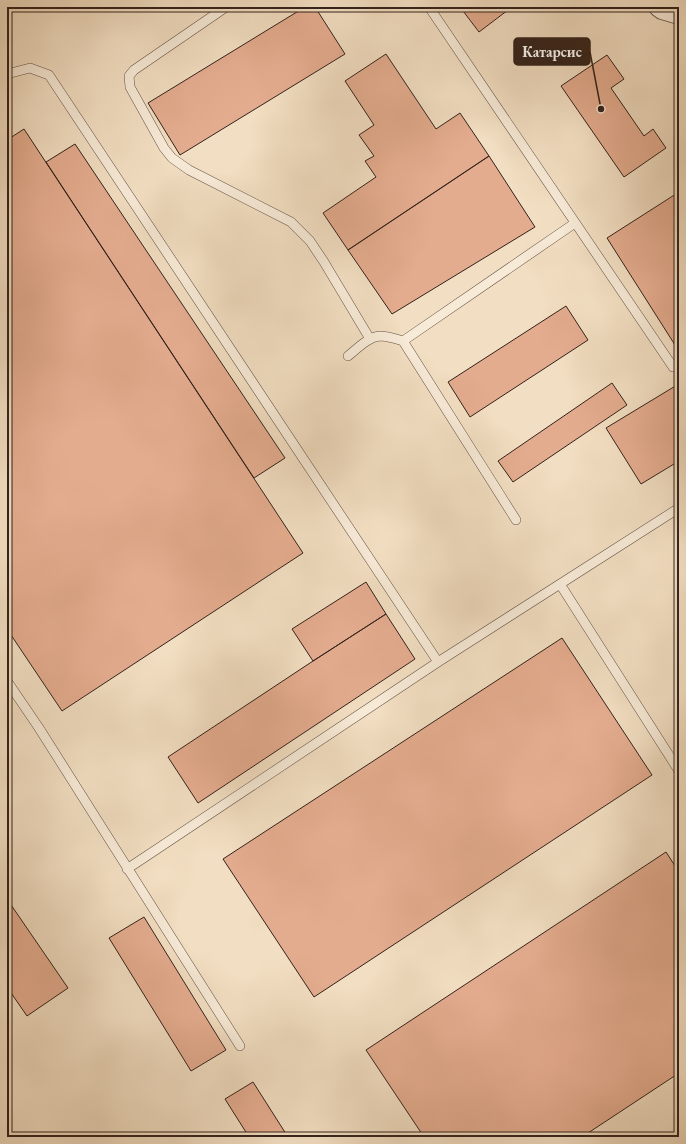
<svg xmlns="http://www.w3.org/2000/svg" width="686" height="1144" font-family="'EB Garamond',serif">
<rect width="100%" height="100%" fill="#f2dec2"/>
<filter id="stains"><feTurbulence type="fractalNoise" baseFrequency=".005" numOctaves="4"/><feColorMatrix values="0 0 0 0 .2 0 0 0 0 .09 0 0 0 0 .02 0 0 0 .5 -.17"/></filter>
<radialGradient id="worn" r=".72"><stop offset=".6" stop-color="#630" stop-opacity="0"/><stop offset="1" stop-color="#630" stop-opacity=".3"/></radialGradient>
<path fill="#e4ac8f" stroke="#33221b" d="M305 7H315L345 54 180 155 148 103Z
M460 7H512L479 32Z
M386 54 436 129 460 113 489 156 348 250 323 213 376 177 365 161 374 156 359 135 374 125 345 81Z
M607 55 624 79 611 88 644 136 653 129 666 148 624 177 561 86Z
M24 129 303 553 62 711 7 629V140Z
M75 144 285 458 254 478 46 162Z
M489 156 535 227 392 314 348 250Z
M679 192V342L675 345 607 238Z
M566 306 588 340 470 417 448 382Z
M612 383 627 405 513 482 498 461Z
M677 385 679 388V461L641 484 606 428Z
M366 582 386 614 313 661 292 629Z
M386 614 415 659 198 803 168 757 313 661Z
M562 638 652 775 314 997 223 859Z
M666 852 679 872V1073L582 1137H424L366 1050Z
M7 899 68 988 27 1016 7 987Z
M144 917 226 1050 191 1071 109 938Z
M253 1082 288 1137H249L225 1099Z"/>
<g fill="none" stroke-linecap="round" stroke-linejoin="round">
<defs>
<path id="service" d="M226 7 134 70 129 76 130 87 164 148 172 158 189 170 291 222 310 241 324 262 370 339
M429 7 673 367
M7 74 30 68 49 75 438 662
M348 356C357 349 368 337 380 336 388 336 396 339 403 341
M516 520 403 341 575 223
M560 584 679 771
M7 681 39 728 240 1046
M127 869 438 662 679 508"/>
<path id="minor" d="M658 7 662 10 679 15"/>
</defs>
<use href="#service" stroke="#635145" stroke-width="10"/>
<use href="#minor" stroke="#635145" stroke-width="20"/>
<use href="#service" stroke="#f7ead7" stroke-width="9"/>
<use href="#minor" stroke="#f7ead7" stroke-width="18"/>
</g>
<path fill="none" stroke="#33221b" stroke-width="1.5" d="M601 109L590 52"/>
<circle fill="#33221b" stroke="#f7ead7" stroke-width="1.5" cx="601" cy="109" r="4"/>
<rect fill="#33221b" stroke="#33221b" stroke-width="1.5" x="514" y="38" width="76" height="27" rx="4"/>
<g font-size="15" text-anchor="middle" font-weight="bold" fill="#fff">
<text x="552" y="57">Катарсис</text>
</g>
<rect width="686" height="1144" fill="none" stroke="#f2dec2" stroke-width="24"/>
<rect x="8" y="8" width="670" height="1128" fill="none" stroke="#33221b" stroke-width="2"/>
<rect x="12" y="12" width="662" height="1120" fill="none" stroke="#33221b"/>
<rect width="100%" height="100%" filter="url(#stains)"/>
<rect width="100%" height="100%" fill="url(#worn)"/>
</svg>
